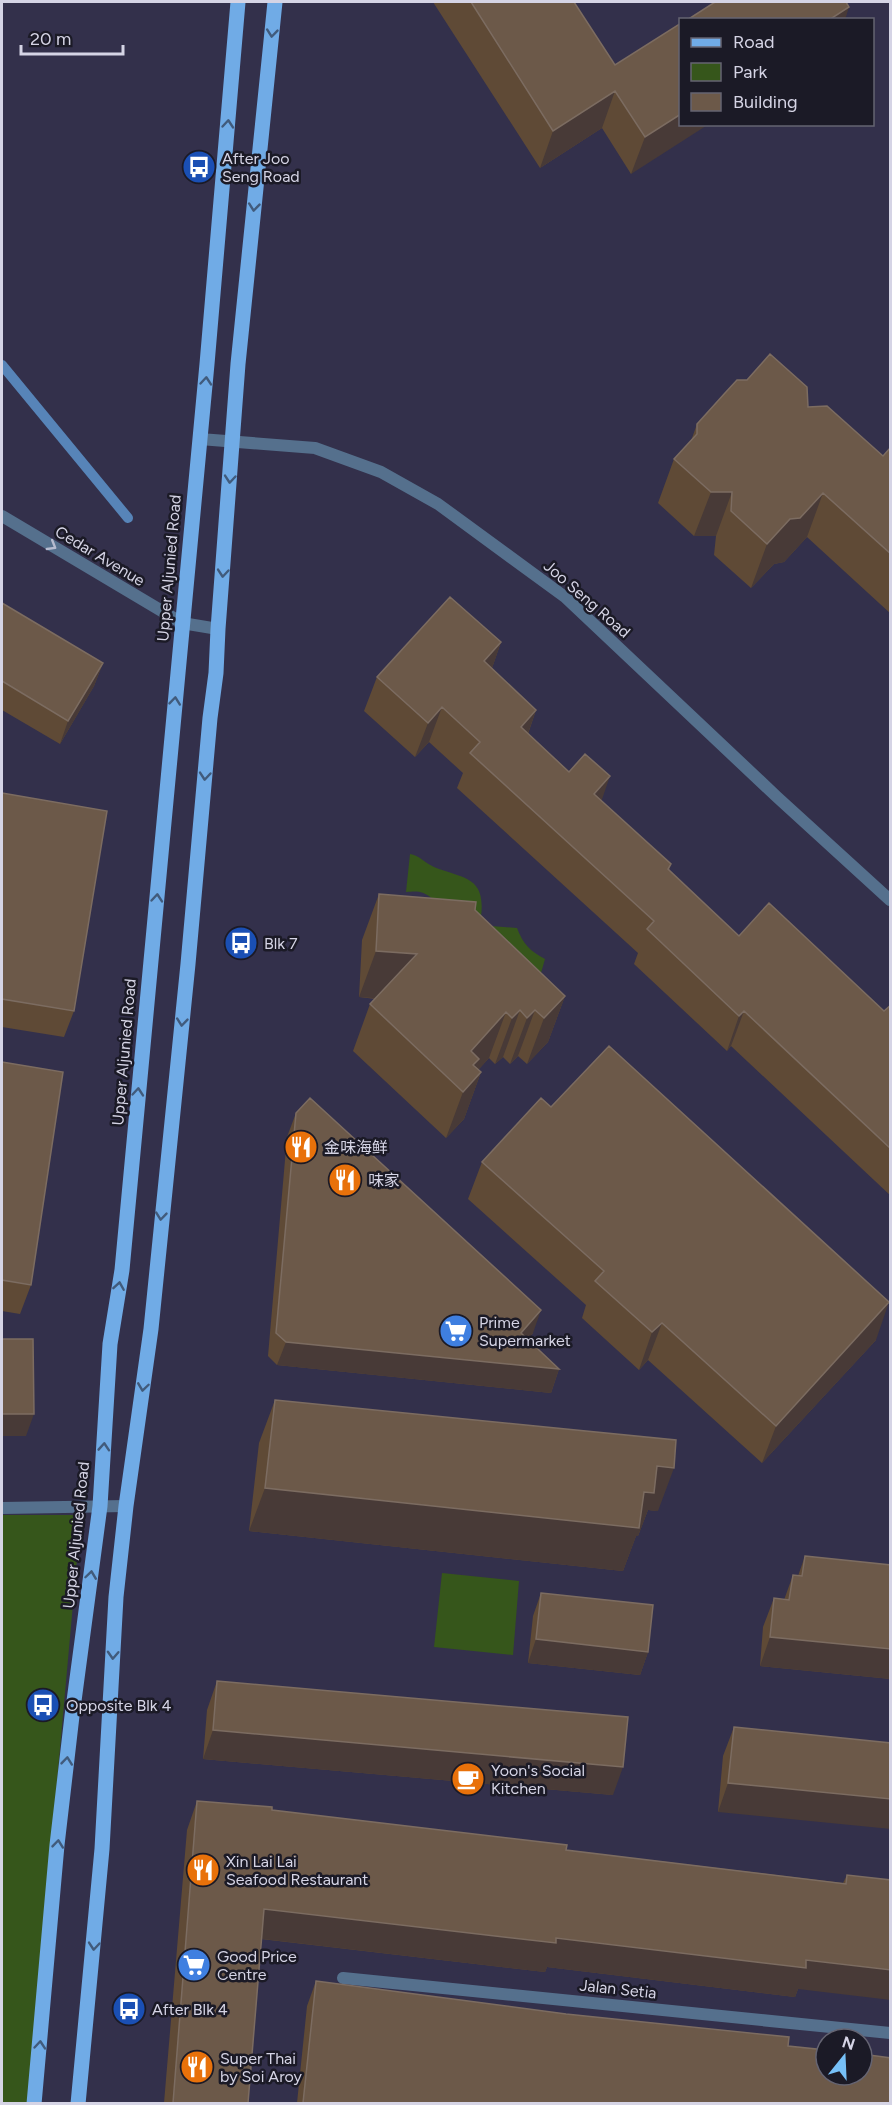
<svg xmlns="http://www.w3.org/2000/svg" width="892" height="2105" font-family="Figtree,'Noto Sans SC',sans-serif">
<rect width="100%" height="100%" fill="#33304b"/>
<path fill="#36561b" d="M410 854C419 855 425 863 434 867 464 879 486 876 481 917 469 913 457 909 445 905 426 898 429 889 406 892Z
M478 925 517 928C523 944 530 951 545 959L539 980Z
M2 1515H81L28 2104 2 2103Z
M442 1573 519 1581 513 1655 434 1647Z"/>
<g fill="none" stroke-linecap="round" stroke-linejoin="round">
<path stroke="#5784b8" stroke-width="10" d="M2 365 128 518"/>
<path stroke="#55708d" stroke-width="12" d="M200 439 315 448 381 472 438 504 565 597 777 797 890 900
M2 516 182 623 218 629
M2 1508 126 1506
M343 1978 890 2033"/>
<path stroke="#70abe6" stroke-width="15" d="M34 2104 57 1845 72 1716 100 1506 110 1344 122 1270 207 364 238 2
M78 2104 102 1849 116 1597 126 1506 151 1329 188 964 210 718 216 673 218 629 238 364 275 2"/>
</g>
<path fill="#5f4a36" d="M433 2H574L615 65 681 124 631 174 602 128 540 168Z
M808 407 883 456 891 447V614L807 537 784 562 774 564 751 588 714 555 716 536H694L658 503 674 459 691 441 697 424Z
M2 603 103 663 94 686 60 744 2 710Z
M501 642 492 668 536 710 528 734 671 864 669 870 739 936 884 1011 891 1005V1196L731 1046 727 1051 634 964 638 953 457 788 463 773 429 742 415 757 364 711 377 677Z
M2 793 74 1011 64 1037 2 1027Z
M379 894 475 910 565 996 548 1042 527 1064 518 1056 510 1064 503 1057 495 1064 489 1058 478 1070 481 1072 464 1119 446 1138 353 1051 370 1004 376 999 359 997 362 940Z
M2 1062 31 1285 20 1314 2 1311Z
M551 1107 876 1340 762 1463 648 1360 639 1370 582 1318 586 1305 468 1199 482 1162Z
M296 1113 533 1333 528 1339 559 1369 551 1393 277 1365 268 1356 287 1137Z
M275 1400 658 1511 648 1510 638 1536H636L623 1571 249 1531 259 1443Z
M805 1556 891 1565V1679L760 1666 763 1627 774 1598 784 1600 793 1575 798 1576Z
M541 1593 648 1652 640 1675 528 1663 533 1616Z
M217 1681 613 1795 203 1759 207 1710Z
M734 1727 891 1743 718 1812 723 1756Z
M197 1801 566 1850 843 1883 847 1875 891 1880 798 1989 795 1997 547 1967 545 1972 261 1939 248 2103H164L187 1830Z
M316 1981 788 2046 891 2103H297L307 2006Z"/>
<path fill="#483a37" d="M849 7 845 20H829Z
M615 91 602 128 540 168 553 131Z
M681 114V124H709L631 174 645 137Z
M711 492H732L716 536H694Z
M823 493 807 537 784 562 774 564 751 588 767 544 790 519Z
M501 642 489 677 484 661Z
M103 663 94 686 60 744 68 721Z
M442 707 429 742 415 757 428 723Z
M536 710 524 745 521 727Z
M610 776 598 811 594 794Z
M376 951 417 954 401 1000 359 997Z
M565 996 548 1042 527 1064 544 1018Z
M520 1010 503 1057 495 1064 512 1018Z
M535 1010 518 1056 510 1064 527 1018Z
M744 1011 731 1046 727 1051 739 1016Z
M506 1012 489 1058 472 1077 481 1072 464 1119 446 1138 463 1092 471 1051Z
M889 1302 876 1340 762 1463 776 1426Z
M541 1310 533 1333 512 1356 521 1333Z
M662 1323 648 1360 639 1370 652 1332Z
M286 1342 559 1369 551 1393 277 1365Z
M2 1414H34L26 1436H2Z
M657 1466 674 1468 658 1511 648 1510 638 1536H636L623 1571 249 1531 265 1488 644 1492Z
M770 1637 891 1649V1679L760 1666Z
M536 1639 648 1652 640 1675 528 1663Z
M213 1730 623 1767 613 1795 203 1759Z
M728 1783 891 1799V1829L718 1812Z
M264 1909 556 1938 806 1960 891 1970V2000L798 1989 795 1997 547 1967 545 1972 253 1938Z"/>
<path fill="#6c5949" stroke="#7c6c61" stroke-width="1.5" d="M471 2H574L615 65 681 23V114L645 137 615 91 553 131Z
M715 2H846L849 7 829 20H687Z
M770 354 807 387 808 407 827 406 883 456 891 447V554L823 493 800 518 790 519 767 544 731 511 732 492H711L674 459 697 434V424L725 393 737 380H747Z
M450 597 501 642 484 661 536 710 521 727 569 772 585 754 610 776 594 794 671 864 668 869 739 936 769 903 884 1011 891 1005V1149L744 1011 739 1016 647 929 654 921 470 753 480 742 442 707 428 723 377 677Z
M2 603 103 663 68 721 2 681Z
M2 793 107 811 74 1011 2 999Z
M379 894 476 902 475 910 565 996 544 1018 535 1010 527 1018 520 1010 512 1018 506 1012 471 1051 479 1059 473 1065 481 1072 463 1092 370 1004 417 954 376 951Z
M609 1046 889 1302 776 1426 662 1323 652 1332 595 1281 604 1271 482 1162 541 1098 551 1107Z
M2 1062 63 1072 31 1285 2 1280Z
M310 1098 541 1310 521 1333 559 1369 286 1342 276 1333 296 1113Z
M2 1339H33L34 1414H2Z
M275 1400 676 1440 674 1468 657 1466 654 1493 644 1492 639 1528 265 1488Z
M805 1556 891 1565V1649L770 1637 774 1598 789 1600 793 1575 802 1576Z
M541 1593 653 1605 648 1652 536 1639Z
M217 1681 628 1717 623 1767 213 1730Z
M734 1727 891 1743V1799L728 1783Z
M197 1801 272 1807V1810L567 1845 566 1850 846 1884 847 1875 891 1880V1970L806 1960V1968L556 1938V1943L264 1909 248 2103H173Z
M316 1981 566 2014 789 2037 788 2046 826 2050V2075H862V2054L891 2058V2103H303Z"/>
<defs><path id="oneway-chevron" d="M-2-3.5L2.5 0L-2 3.5" fill="none" stroke-width="1.6" stroke-linecap="round" stroke-linejoin="round" transform="scale(1.5)"/></defs>
<g stroke="#415b7c">
<use href="#oneway-chevron" transform="translate(272 33) rotate(96)"/>
<use href="#oneway-chevron" transform="translate(228 124) rotate(-85)"/>
<use href="#oneway-chevron" transform="translate(254 207) rotate(96)"/>
<use href="#oneway-chevron" transform="translate(206 381) rotate(-85)"/>
<use href="#oneway-chevron" transform="translate(230 479) rotate(95)"/>
<use href="#oneway-chevron" transform="translate(223 573) rotate(95)"/>
<use href="#oneway-chevron" transform="translate(175 701) rotate(-84)"/>
<use href="#oneway-chevron" transform="translate(205 776) rotate(95)"/>
<use href="#oneway-chevron" transform="translate(157 898) rotate(-85)"/>
<use href="#oneway-chevron" transform="translate(182 1022) rotate(96)"/>
<use href="#oneway-chevron" transform="translate(138 1092) rotate(-85)"/>
<use href="#oneway-chevron" transform="translate(161 1216) rotate(96)"/>
<use href="#oneway-chevron" transform="translate(119 1286) rotate(-81)"/>
<use href="#oneway-chevron" transform="translate(143 1387) rotate(98)"/>
<use href="#oneway-chevron" transform="translate(104 1447) rotate(-86)"/>
<use href="#oneway-chevron" transform="translate(91 1575) rotate(-82)"/>
<use href="#oneway-chevron" transform="translate(113 1655) rotate(93)"/>
<use href="#oneway-chevron" transform="translate(67 1761) rotate(-84)"/>
<use href="#oneway-chevron" transform="translate(58 1844) rotate(-84)"/>
<use href="#oneway-chevron" transform="translate(94 1946) rotate(95)"/>
<use href="#oneway-chevron" transform="translate(40 2045) rotate(-85)"/>
</g>
<use stroke="#b5bbcf" href="#oneway-chevron" transform="translate(52 546) rotate(31)"/>
<defs>
<symbol id="bus-disc" viewBox="-11 -11 22 22"><circle r="9.5" fill="#1a4fb4" stroke="#1b1a26"/><path d="M-5-6H5V4H4V6H2V4H-2V6H-4V4H-5ZM-3.5-4V0h7V-4ZM-3.5 1.2v1.5H-2V1.2ZM2 1.2v1.5H3.5V1.2Z" fill="#fff"/></symbol>
<symbol id="restaurant-disc" viewBox="-11 -11 22 22"><circle r="9.5" fill="#e8710a" stroke="#1b1a26"/><path d="M-5-6h1v4h1v-4h1v4h1v-4h1v5L-1.5 .5V6h-2V.5L-5-1ZM5-6V6H3V1.5H1.5Q1.5-4 5-6Z" fill="#fff"/></symbol>
<symbol id="supermarket-disc" viewBox="-11 -11 22 22"><circle r="9.5" fill="#3f7fe0" stroke="#1b1a26"/><path d="M-6-5.5h2.5l.6 2H6L4.5 2H-2.5L-4.4-4H-6ZM-1.5 3.2a1.3 1.3 0 1 0 .1 0ZM3 3.2a1.3 1.3 0 1 0 .1 0Z" fill="#fff"/></symbol>
<symbol id="cafe-disc" viewBox="-11 -11 22 22"><circle r="9.5" fill="#e8710a" stroke="#1b1a26"/><path d="M-5.5-4.5H6V0H3Q3 3.5 0 3.5H-2.5Q-5.5 3.5-5.5 0ZM3-3.2v2h1.7v-2ZM-6 4.5H4V6H-6Z" fill="#fff"/></symbol>
</defs>
<g fill-rule="evenodd">
<use href="#bus-disc" x="180" y="148" width="38" height="38"/>
<use href="#bus-disc" x="222" y="924" width="38" height="38"/>
<use href="#restaurant-disc" x="282" y="1128" width="38" height="38"/>
<use href="#restaurant-disc" x="326" y="1161" width="38" height="38"/>
<use href="#supermarket-disc" x="437" y="1312" width="38" height="38"/>
<use href="#bus-disc" x="24" y="1686" width="38" height="38"/>
<use href="#cafe-disc" x="449" y="1760" width="38" height="38"/>
<use href="#restaurant-disc" x="184" y="1851" width="38" height="38"/>
<use href="#supermarket-disc" x="175" y="1946" width="38" height="38"/>
<use href="#bus-disc" x="110" y="1990" width="38" height="38"/>
<use href="#restaurant-disc" x="178" y="2048" width="38" height="38"/>
</g>
<g text-anchor="middle" dominant-baseline="central" stroke-width="5" stroke-linejoin="round" paint-order="stroke">
<g font-size="16" fill="#d5d4e5" stroke="#1b1a26" text-anchor="start">
<text x="222" y="158">After Joo<tspan x="222" dy="18">Seng Road</tspan></text>
<text x="264" y="943">Blk 7</text>
<text x="324" y="1147">金味海鲜</text>
<text x="368" y="1180">味家</text>
<text x="479" y="1322">Prime<tspan x="479" dy="18">Supermarket</tspan></text>
<text x="66" y="1705">Opposite Blk 4</text>
<text x="491" y="1770">Yoon's Social<tspan x="491" dy="18">Kitchen</tspan></text>
<text x="226" y="1861">Xin Lai Lai<tspan x="226" dy="18">Seafood Restaurant</tspan></text>
<text x="217" y="1956">Good Price<tspan x="217" dy="18">Centre</tspan></text>
<text x="152" y="2009">After Blk 4</text>
<text x="220" y="2058">Super Thai<tspan x="220" dy="18">by Soi Aroy</tspan></text>
</g>
<g font-size="16" fill="#d5d4e5" stroke="#1b1a26">
<text transform="translate(100 556) rotate(31)">Cedar Avenue</text>
<text transform="translate(169 568) rotate(-85)">Upper Aljunied Road</text>
<text transform="translate(587 599) rotate(41)">Joo Seng Road</text>
<text transform="translate(124 1052) rotate(-85)">Upper Aljunied Road</text>
<text transform="translate(76 1535) rotate(-84)">Upper Aljunied Road</text>
<text transform="translate(618 1989) rotate(6)">Jalan Setia</text>
</g>
</g>
<rect width="892" height="2105" fill="none" stroke="#d5d4e5" stroke-width="6"/>
<rect x="679" y="18" width="195" height="108" fill="#1b1a26" stroke="#656472" stroke-width="1.5"/>
<rect x="691" y="38" width="30" height="9" fill="#70abe6" stroke="#656472" stroke-width="1.5"/>
<text x="733" y="48" font-size="18" fill="#d5d4e5">Road</text>
<rect x="691" y="63" width="30" height="18" fill="#36561b" stroke="#656472" stroke-width="1.5"/>
<text x="733" y="78" font-size="18" fill="#d5d4e5">Park</text>
<rect x="691" y="93" width="30" height="18" fill="#6c5949" stroke="#656472" stroke-width="1.5"/>
<text x="733" y="108" font-size="18" fill="#d5d4e5">Building</text>
<g transform="translate(844 2057) rotate(18)"><circle r="28" fill="#1b1a26" stroke="#656472" stroke-width="1.5"/>
<path d="M0-4.5L10 22L0 15L-10 22Z" fill="#76c0f7"/>
<text y="-9" font-size="16" font-weight="bold" text-anchor="middle" fill="#d5d4e5">N</text>
</g>
<path d="M21 45v9h102v-9" fill="none" stroke="#d5d4e5" stroke-width="3"/>
<text x="30" y="45" font-size="18" fill="#d5d4e5" stroke="#1b1a26" stroke-width="4.5" paint-order="stroke">20 m</text>
</svg>
